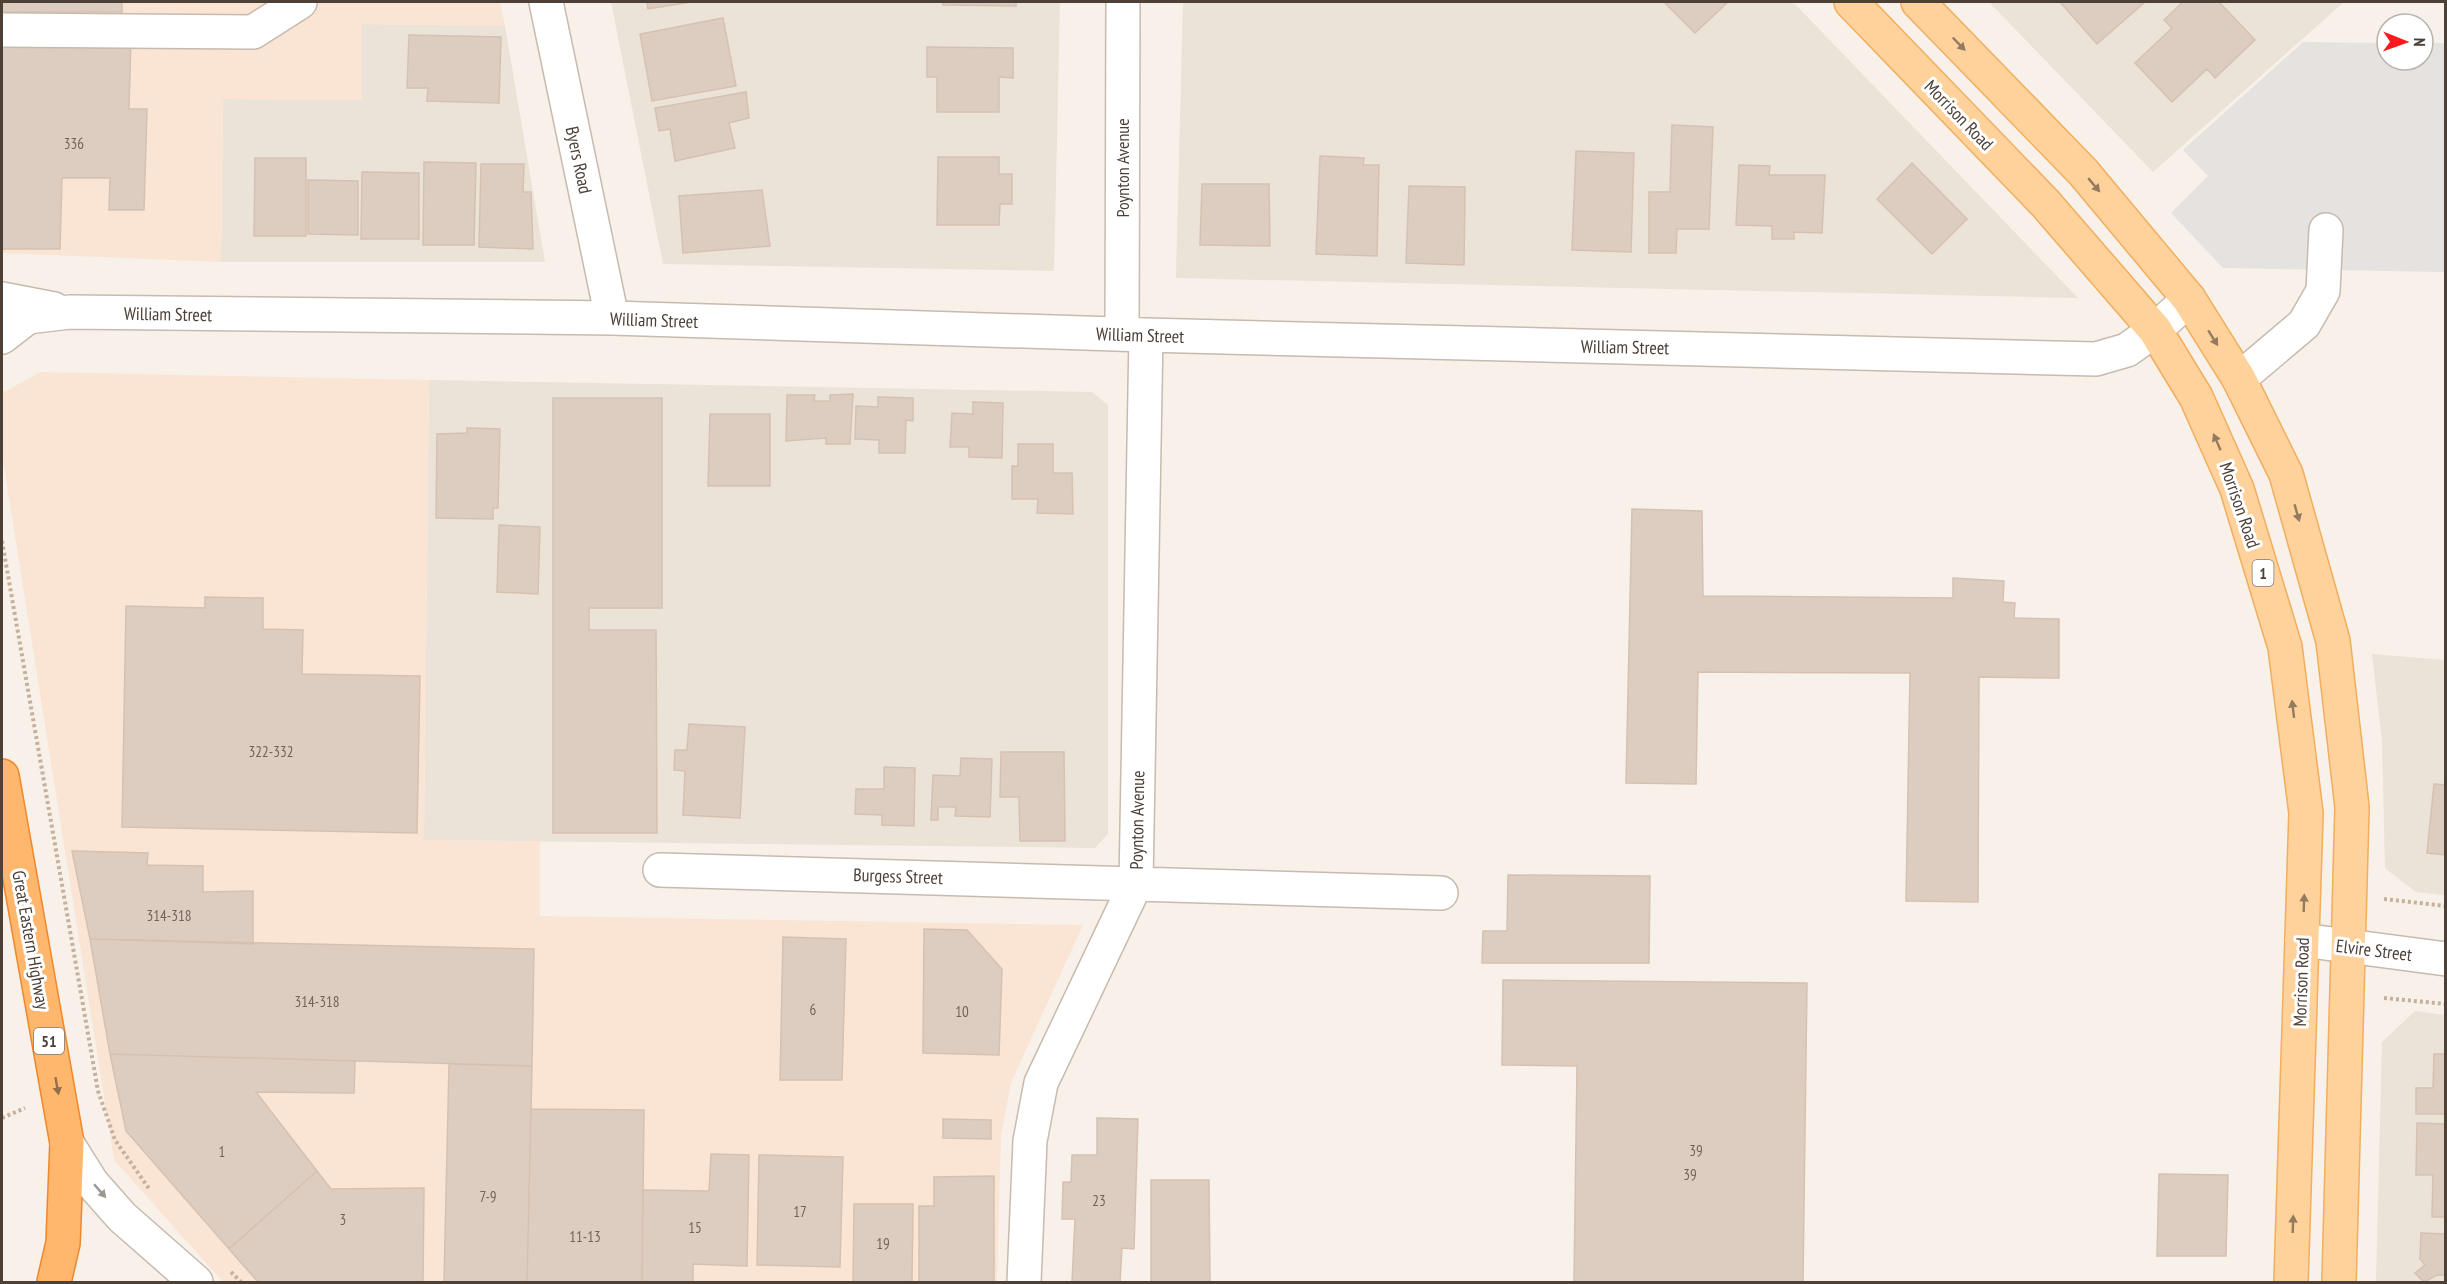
<svg xmlns="http://www.w3.org/2000/svg" width="2447" height="1284" font-family="'PT Sans Narrow',sans-serif">
<rect width="100%" height="100%" fill="#f7f1ea"/>
<path fill="#ebe2d8" d="M611 2H1060L1054 271 663 264Z
M1183 2H1793L2078 298 1176 278Z
M1989 2H2344L2153 172Z
M362 24 505 26 545 262H221L223 99 361 100Z
M429 380 1092 392 1108 405V834L1095 848 424 840Z
M2372 654 2445 660V895L2416 892 2385 868 2382 741Z
M2415 1011 2445 1015V1282H2376L2382 1042Z"/>
<path fill="#fae4d4" d="M2 2H500L505 26 362 24V100L223 99 221 262 2 253Z
M41 372 429 380 424 840 540 841V916L1083 925 1011 1083 1001 1136 997 1282H223L114 1160 2 454V393Z"/>
<path fill="#e5e2df" d="M2303 42 2387 43V60H2423V43H2445V272L2223 268 2171 213 2208 176 2183 150Z"/>
<path fill="#ddcdc1" stroke="#d6c1b0" stroke-width="1.5" d="M2 2H122V12H2Z
M647 2H691L648 9Z
M943 2H1016V6L943 5Z
M1664 2H1728L1695 33Z
M2060 2H2145L2097 44Z
M2183 2H2219L2255 40 2215 78 2207 69 2172 102 2135 63 2172 28 2164 20Z
M723 18 736 86 652 101 640 34Z
M409 35 501 37 499 103 427 101 428 88H407Z
M2 37H131L129 109H147L144 210H109L110 178H62L60 249H2Z
M927 47 1013 48V78L999 77V112H937V77H927Z
M746 92 749 118 729 123 735 148 675 161 670 129 659 131 655 108Z
M1672 125 1713 127 1709 229H1677L1676 253H1649V192H1670Z
M1576 151 1634 153 1631 252 1572 250Z
M1320 156 1364 158 1363 165H1379L1377 256 1316 254Z
M938 157H999V174H1012V204H1000L999 225H937Z
M255 158H306V236H254Z
M424 162 476 163 474 245H423Z
M1912 163 1967 219 1932 254 1877 199Z
M481 164H524L523 192H531L533 249 479 247Z
M1739 165 1770 166 1769 175H1825L1822 233 1794 232V239H1772V226L1736 225Z
M362 172 419 173V239H361Z
M308 180 358 181V235L308 234Z
M1202 184H1269L1270 246 1200 245Z
M1409 186 1465 187 1464 265 1406 263Z
M762 190 770 246 683 253 679 196Z
M853 394 850 444H826V438L786 441 787 395H815L814 401H830V395Z
M878 397 913 398V421L906 420 905 453H879V440L855 439 856 406 878 407Z
M553 398H662V608H589V630H656L657 833H553Z
M973 402 1003 403 1002 458 969 457V447H950L952 413 973 414Z
M710 414H770V486H708Z
M467 428 500 429 498 508H493V519L436 518 437 434 467 433Z
M1018 444H1053V473H1072L1073 514 1037 513 1038 499H1012V466H1018Z
M1632 509 1702 511 1703 596 1953 598V578L2004 581 2003 602 2015 603 2014 618 2059 619V678L1979 677 1978 902 1906 901 1910 673 1698 672 1696 784 1626 783Z
M499 525 540 527 538 594 497 592Z
M205 597 263 598V629L303 630 302 674 420 676 417 833 122 827 126 606 205 608Z
M689 724 745 727 740 818 683 815 685 771 674 770 675 750H687Z
M1001 752H1064L1065 841H1020L1019 797H1000Z
M961 758 992 759 990 817 955 816 956 807H938V820H931L933 775 960 776Z
M884 767 915 768 914 826 882 825V815L855 814 856 789H884Z
M2434 784 2446 785V855L2427 853Z
M72 851 148 853 147 865 203 866V892L253 891V944L90 939Z
M1508 875 1650 876 1649 963H1482L1483 931H1507Z
M924 929 967 930 1002 969 999 1055 923 1053Z
M783 937 846 939 842 1080H780Z
M90 939 534 949 532 1066 110 1054Z
M1503 980 1807 983 1803 1282H1574L1577 1066 1502 1065Z
M110 1054 355 1061 354 1093 256 1092 317 1171 229 1249 126 1131Z
M2434 1054H2446V1114H2416V1088H2433Z
M449 1064 532 1066 527 1282H444Z
M531 1109 644 1110 642 1282H527Z
M1097 1118 1138 1119 1134 1249 1122 1248 1120 1282H1072L1075 1219H1062L1063 1182H1071L1072 1155H1097Z
M943 1119 991 1120V1139L943 1138Z
M2417 1123 2446 1124V1217H2432L2433 1175H2416Z
M711 1154 749 1155 747 1266 693 1264V1282H642L643 1190 709 1191Z
M759 1155 843 1157 840 1267 757 1265Z
M317 1171 331 1189 424 1188 423 1282H258L229 1249Z
M2159 1174 2228 1175 2226 1256H2157Z
M994 1176V1282H919V1206H934V1177Z
M1151 1180H1209L1210 1282H1151Z
M854 1204H913L912 1282H853Z
M2421 1233 2446 1234V1282L2444 1275H2437L2424 1282 2415 1273 2425 1265 2420 1259Z"/>
<g fill="none" stroke-linecap="round" stroke-linejoin="round">
<defs>
<path id="minor" d="M546 2 612 318
M2 30 253 32 300 2
M2 299 54 309
M1122 334 1123 2
M2 337 28 317 70 312 612 318 1146 335 2096 359 2127 350 2155 330 2189 299
M2239 379 2304 324 2323 291 2326 230
M660 870 1441 893
M2302 940 2446 959
M67 1143 92 1183 122 1217 196 1282
M1024 1282 1030 1141 1041 1083 1136 883 1146 335"/>
<path id="major" d="M1851 2 2045 203 2155 330 2196 397 2237 489 2285 647 2306 813 2291 1282
M1918 2 2083 172 2189 299 2239 379 2286 474 2333 641 2352 807 2339 1282"/>
<path id="highway" d="M2 776 67 1143 63 1243 54 1282"/>
</defs>
<use href="#minor" stroke="#c7baae" stroke-width="36"/>
<use href="#major" stroke="#f2ad5d" stroke-width="36"/>
<use href="#highway" stroke="#f0872b" stroke-width="36"/>
<path stroke="#c7b09b" stroke-width="4" stroke-dasharray="3 3" stroke-linecap="butt" d="M2 541 98 1091 115 1140 150 1190
M2384 899 2446 906
M2384 998 2446 1004
M2 1118 25 1108
M231 1272 241 1282"/>
<use href="#minor" stroke="#fff" stroke-width="33"/>
<use href="#major" stroke="#ffd29b" stroke-width="33"/>
<use href="#highway" stroke="#ffb66d" stroke-width="33"/>
</g>
<defs><path id="oneway-solid" d="M-6-.8H1V-3.2L6.5 0L1 3.2V.8H-6Z" transform="scale(1.5)"/></defs>
<g fill="#947a5f">
<use href="#oneway-solid" transform="translate(1959 44) rotate(46)"/>
<use href="#oneway-solid" transform="translate(2094 185) rotate(50)"/>
<use href="#oneway-solid" transform="translate(2213 338) rotate(58)"/>
<use href="#oneway-solid" transform="translate(2217 442) rotate(-114)"/>
<use href="#oneway-solid" transform="translate(2297 513) rotate(74)"/>
<use href="#oneway-solid" transform="translate(2293 709) rotate(-97)"/>
<use href="#oneway-solid" transform="translate(2304 903) rotate(-88)"/>
<use href="#oneway-solid" transform="translate(2293 1224) rotate(-88)"/>
</g>
<use fill="#946f4d" href="#oneway-solid" transform="translate(57 1086) rotate(80)"/>
<use fill="#9d9691" href="#oneway-solid" transform="translate(100 1191) rotate(49)"/>
<g text-anchor="middle" dominant-baseline="central" stroke-width="6" stroke-linejoin="round" paint-order="stroke">
<g font-size="15" fill="#70635a">
<text x="74" y="143">336</text>
<text x="271" y="751">322-332</text>
<text x="169" y="915">314-318</text>
<text x="317" y="1001">314-318</text>
<text x="813" y="1009">6</text>
<text x="962" y="1011">10</text>
<text x="1696" y="1150">39</text>
<text x="222" y="1151">1</text>
<text x="1690" y="1174">39</text>
<text x="488" y="1196">7-9</text>
<text x="1099" y="1200">23</text>
<text x="800" y="1211">17</text>
<text x="343" y="1219">3</text>
<text x="695" y="1227">15</text>
<text x="585" y="1236">11-13</text>
<text x="883" y="1243">19</text>
</g>
<g fill="#fff" stroke="#827973" stroke-width="1.5">
<rect x="2252.5" y="560" width="21" height="26" rx="4.5"/>
<rect x="34" y="1028" width="30" height="26" rx="4.5"/>
</g>
<g font-size="16" font-weight="bold" fill="#4c4037">
<text x="2263" y="573">1</text>
<text x="49" y="1041">51</text>
</g>
<g font-size="18" fill="#4c4037" stroke="#fff">
<text transform="translate(1959 115) rotate(46)">Morrison Road</text>
<text transform="translate(579 160) rotate(78)">Byers Road</text>
<text transform="translate(1122 168) rotate(-90)">Poynton Avenue</text>
<text transform="translate(168 314) rotate(1)">William Street</text>
<text transform="translate(654 320) rotate(2)">William Street</text>
<text transform="translate(1140 335) rotate(2)">William Street</text>
<text transform="translate(1625 347) rotate(1)">William Street</text>
<text transform="translate(2240 505) rotate(71)">Morrison Road</text>
<text transform="translate(1137 820) rotate(-89)">Poynton Avenue</text>
<text transform="translate(898 876) rotate(2)">Burgess Street</text>
<text transform="translate(31 940) rotate(80)">Great Eastern Highway</text>
<text transform="translate(2374 950) rotate(7)">Elvire Street</text>
<text transform="translate(2301 982) rotate(-88)">Morrison Road</text>
</g>
</g>
<rect width="2447" height="1284" fill="none" stroke="#4c4037" stroke-width="6"/>
<g transform="translate(2405 42) rotate(91)"><circle r="28" fill="#ffffff" stroke="#b7b3af" stroke-width="1.5"/>
<path d="M0-4.5L10 22L0 15L-10 22Z" fill="#ff191c"/>
<text y="-9" font-size="16" font-weight="bold" text-anchor="middle" fill="#4c4037">N</text>
</g>
</svg>
